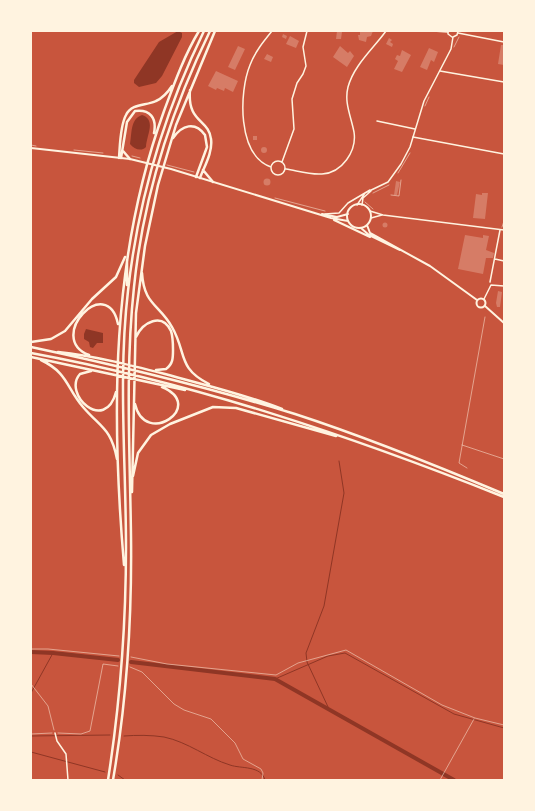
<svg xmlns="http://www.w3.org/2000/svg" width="535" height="811" font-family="Helvetica,sans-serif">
<rect width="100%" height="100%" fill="#c8553d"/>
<path fill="#8f3625" d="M178 31 182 33V37L162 76 156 83 139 87 134 83V80L159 42Z
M142 115C157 120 146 136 146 147 141 152 134 149 130 144 132 134 130 119 142 115Z
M86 329 103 333V343H97L93 348 90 347 89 342 84 339V334Z"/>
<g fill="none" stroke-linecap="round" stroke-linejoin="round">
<path stroke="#8f3625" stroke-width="1" d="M275 679 328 656 345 653 454 714 504 728
M31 693 53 653
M329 709 307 662 306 653 324 606 344 493 339 461
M31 736 110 735
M124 736C137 735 151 735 164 737 188 742 207 758 230 765 241 769 261 765 265 780
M31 752 105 772
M118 775 125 780"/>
<path stroke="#8f3625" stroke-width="4" d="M31 652 53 653 118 660
M131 662 275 679 454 780"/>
</g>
<path fill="#d67c66" d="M337 31 342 32 341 39H336Z
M360 31H373L371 36 367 37 366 42 359 40 358 35H360Z
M283 34 287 36 286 39 282 37Z
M290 36 299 41 296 48 286 44Z
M389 38 392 40 390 42 393 44 392 47 386 44Z
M501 45H504V65L498 64Z
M238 46 245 49 235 70 228 67Z
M340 46 348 53 350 51 354 56 347 67 333 57Z
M429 48 438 52 434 62 431 60 427 70 420 67Z
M402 50 411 55 402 72 394 69 398 61 395 59 397 55 400 56Z
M267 54 273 57 271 62 264 59Z
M216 71 238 81 233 92 225 88 224 91 217 88 216 90 208 86Z
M253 136H257V140H253Z
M261 150a3 3 0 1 1 6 0a3 3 0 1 1-6 0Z
M263.5 182a3.5 3.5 0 1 1 7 0a3.5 3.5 0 1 1-7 0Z
M396 181 400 182 397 195H394Z
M482 193H488L485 219 473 218 476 194 482 195Z
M382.5 225a2.5 2.5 0 1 1 5 0a2.5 2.5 0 1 1-5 0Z
M465 235 483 238V235L489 236 486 250 494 253 493 258H486L483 274 458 269Z
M498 291 502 292 500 307H497L496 303Z"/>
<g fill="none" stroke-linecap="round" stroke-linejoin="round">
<path stroke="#fff3e0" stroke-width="0.5" d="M454 47 459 37
M425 106 429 97
M31 145 36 146
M74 150 103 153
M132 156 140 158
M167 165 194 172
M398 173 410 153
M373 193 389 185
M275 198 325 211
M365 202 373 209
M502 227 504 221
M31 649H48L119 656
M131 657 167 664 276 675 298 663 346 650 442 705 475 718 504 725
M130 667 142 672 174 704 184 710 211 719 235 743 243 759 261 769 263 773 262 780
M31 684 48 706 54 730
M58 733 81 734 90 731 103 664 118 666
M31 734 52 733
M440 780 474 719"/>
<path stroke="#fff3e0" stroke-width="0.5" d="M391 195 399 196 401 180
M462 445 504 459
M467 468 459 463 485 317"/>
<path stroke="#fff3e0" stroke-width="1.5" d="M410 31H428
M433 31 448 32
M458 33 504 42
M440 71 504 82
M377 121 415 129
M413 137 504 154
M271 168a7 7 0 1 1 14 0a7 7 0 1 1-14 0Z
M282 162 294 129 292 99 297 83 303 74 306 66 303 47 307 31
M271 167C237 155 239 92 250 65 255 52 263 42 272 31
M286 169C298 171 310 175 322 174 342 173 357 151 354 132 351 116 344 103 348 87 354 65 373 49 386 31
M495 259 504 261
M490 282 500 230
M484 299 491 285 504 286
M55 733 57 741 66 754 68 780"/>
<path stroke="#fff3e0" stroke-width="1.5" d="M448 31V34L452 37
M453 37 457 35 458 31
M357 205 365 193 388 182 401 164 410 147 424 101 451 49 453 37
M362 205 363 198 371 191
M370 211 383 215 504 230
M325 214 339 213 348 203 370 190
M371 218 382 215"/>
<path stroke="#fff3e0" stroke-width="2" d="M31 148 130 159 171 169 331 218 348 221
M347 216a12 12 0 1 1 24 0a12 12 0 1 1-24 0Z
M322 214 337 217 348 214
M334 220 370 237
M367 225 370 233 430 266 477 300
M361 228 369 235 400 250
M476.5 303a4.5 4.5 0 1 1 9 0a4.5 4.5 0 1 1-9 0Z
M485 306 504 323"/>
<path stroke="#fff3e0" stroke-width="2.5" d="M190 90C187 123 209 119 211 139 213 152 204 167 200 178
M173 138C182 125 195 121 205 135L207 147 196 177
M123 151 130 159
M119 158C120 145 120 126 126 115 132 103 146 106 156 101 163 98 168 92 172 86
M121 158 127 122 135 111C150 109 157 118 154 133
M203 170 213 182
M142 273C144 305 159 304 172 327 187 353 177 368 209 384
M127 285V260
M136 337C143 322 162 312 171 331 173 337 173 344 173 350 173 358 173 364 166 369L156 370
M31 342 51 339 65 331 92 299 116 277 125 257
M31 347C120 366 208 387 295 414 366 437 435 465 504 494
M58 352C95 356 130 365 165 374 204 385 244 394 282 409
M31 353C194 383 351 436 504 497
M89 355C45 338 107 272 118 324
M31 357 185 390
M41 360C68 373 66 387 83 407 101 428 111 428 117 459
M91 371 80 374C62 394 105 434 116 392
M135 404C145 448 207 406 162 387
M133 476 138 453 151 435 170 424 213 407 236 408 336 436
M132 492 136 313 145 246 158 185 176 125 215 31
M124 565C111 413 111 257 164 111 174 84 184 56 199 31
M108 780C120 703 126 625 126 547 126 462 118 376 128 291 138 200 164 113 204 31
M113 780C127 699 132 617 131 536 130 453 125 370 134 287 143 198 171 111 210 31"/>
</g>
<rect width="535" height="811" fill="none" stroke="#fff3e0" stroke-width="64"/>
</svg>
